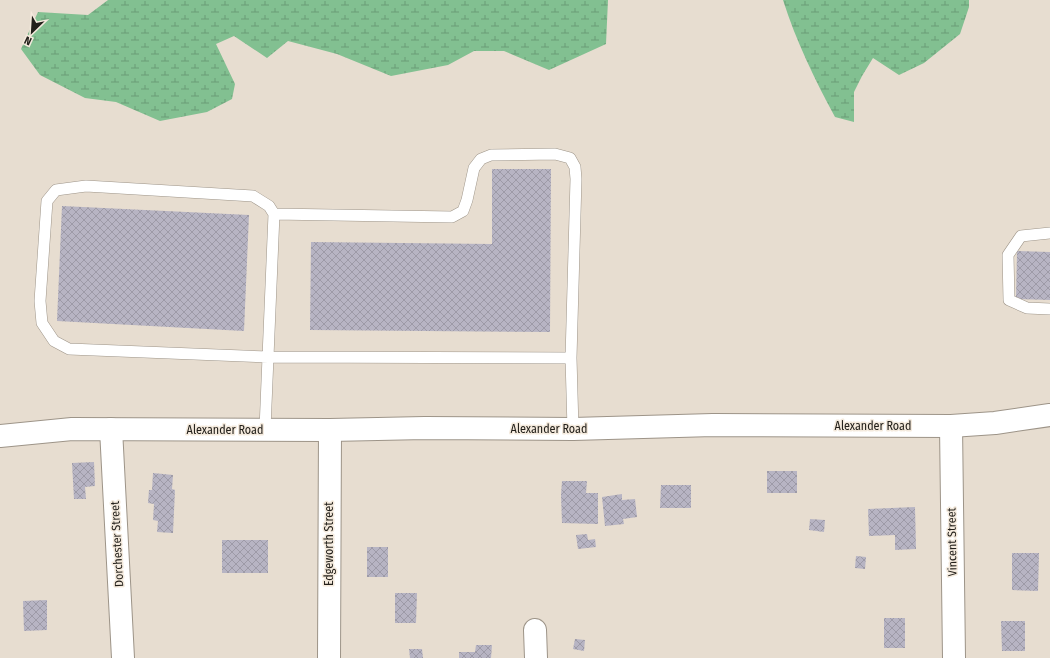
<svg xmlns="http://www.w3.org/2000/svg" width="1050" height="658" font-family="'Fira Sans Condensed',sans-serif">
<defs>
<pattern id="wetland-marsh" width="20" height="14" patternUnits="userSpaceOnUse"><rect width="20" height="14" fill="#82c091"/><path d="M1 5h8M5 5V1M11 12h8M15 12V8" fill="none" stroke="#6a9c76"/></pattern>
<pattern id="building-cross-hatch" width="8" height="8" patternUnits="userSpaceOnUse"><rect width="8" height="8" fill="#b7b4c3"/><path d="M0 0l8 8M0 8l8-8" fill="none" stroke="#9d9aa7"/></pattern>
</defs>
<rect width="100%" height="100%" fill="#e7ddd0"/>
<path fill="url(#wetland-marsh)" d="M108 0H608L606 44 549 70 504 51H474L448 65 391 76 337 54 288 41 267 58 234 36 216 44 235 84 232 99 207 112 160 121 116 102 85 98 40 75 21 49 38 12 88 15Z
M783 0H969V7L960 34 924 63 899 75 873 58 862 76 854 92V122L835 117C815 80 796 41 783 0Z"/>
<path fill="url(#building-cross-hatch)" d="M492 169H551L550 332 310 330 311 242 492 244Z
M62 206 249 215 244 331 57 321Z
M1017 251 1050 252V300L1016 299Z
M94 462 95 486 85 487 86 499H74L72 463Z
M767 471H797V493H767Z
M153 473 173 475 172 489 175 490 173 533 157 532 158 521 153 520 154 504 148 503 149 490H152Z
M562 481H587L586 493H598V524L562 523 561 495Z
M661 485H691V508H660Z
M622 494V500L635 499 637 517 623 519 624 524 605 526 602 497Z
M915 507 916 549 895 550V535L869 536 868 509Z
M810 519 825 520 824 532 809 530Z
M587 534 588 540 595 539 596 547 578 549 576 535Z
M222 540H268V573H222Z
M367 547H388V577H367Z
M1012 553H1039L1038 591 1012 590Z
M856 556 866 557 865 569 855 568Z
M395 593H417L416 623H395Z
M47 600V630L24 631 23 601Z
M884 618H905V648H884Z
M1001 621H1025V651H1002Z
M575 639 585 640 584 651 573 649Z
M476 645H492L491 658H459V652H475Z
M409 649H422L423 658H410Z"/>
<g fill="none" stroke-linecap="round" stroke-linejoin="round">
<defs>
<path id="service" d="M274 214 269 206 253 196 86 186 56 190 47 201 40 301 42 323 54 341 69 349 268 357 274 214 452 217 463 211 467 200 474 168 481 159 491 155 555 154 570 158 575 167 576 179 571 358
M1050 233 1021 236 1008 255 1009 300 1027 308 1050 309
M265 429 268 357 571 358 573 429"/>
<path id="minor" d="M951 426 954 658
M111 429 123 658
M535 630 536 658
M329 658 330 430"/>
<path id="tertiary" d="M0 436 72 429 330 430 425 428 573 429 713 425 951 426 995 423 1050 415"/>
</defs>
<use href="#service" stroke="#9d9488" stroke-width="12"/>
<use href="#minor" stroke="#9d9488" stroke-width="24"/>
<use href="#tertiary" stroke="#9d9488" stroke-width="24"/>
<use href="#service" stroke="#fff" stroke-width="11"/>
<use href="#minor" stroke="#fff" stroke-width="22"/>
<use href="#tertiary" stroke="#fff" stroke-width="22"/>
</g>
<g text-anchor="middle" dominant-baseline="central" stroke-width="3" stroke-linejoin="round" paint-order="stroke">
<g font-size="12" fill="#23201b" stroke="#f4eadd">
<text x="873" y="426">Alexander Road</text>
<text x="549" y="429">Alexander Road</text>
<text x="225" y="430">Alexander Road</text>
<text transform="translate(952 542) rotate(-91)">Vincent Street</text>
<text transform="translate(117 544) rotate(-93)">Dorchester Street</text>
<text transform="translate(329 544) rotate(-90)">Edgeworth Street</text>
</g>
</g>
<g transform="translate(32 32) rotate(205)" stroke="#f4eadd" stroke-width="3" paint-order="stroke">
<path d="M0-3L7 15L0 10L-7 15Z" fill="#23201b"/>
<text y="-6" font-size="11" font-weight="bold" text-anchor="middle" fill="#23201b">N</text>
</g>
</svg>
